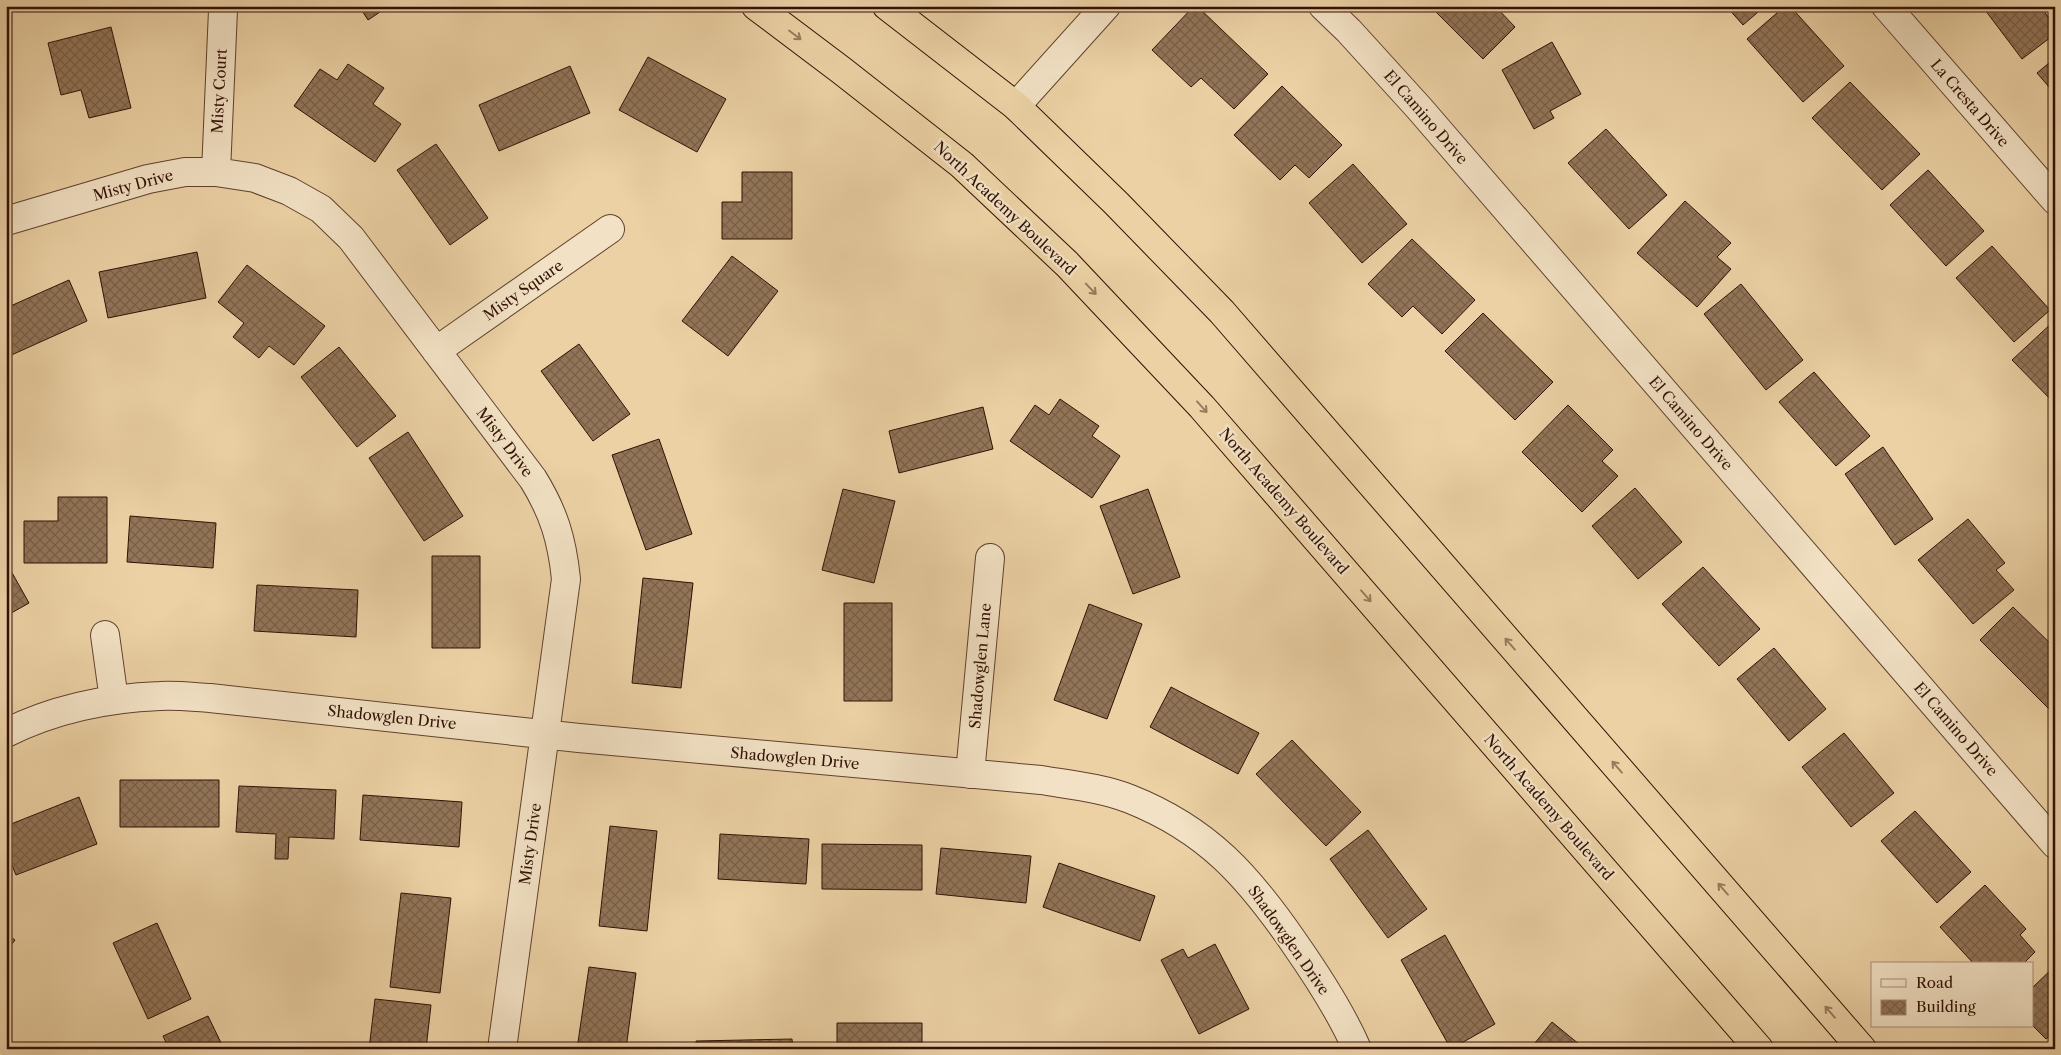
<svg xmlns="http://www.w3.org/2000/svg" width="2061" height="1055" font-family="'Libre Caslon Text',serif">
<defs>
<pattern id="building-cross-hatch" width="8" height="8" patternUnits="userSpaceOnUse" patternTransform="scale(1.25)"><rect width="8" height="8" fill="#927558"/><path d="M0 0l8 8M0 8l8-8" fill="none" stroke="#785f47"/></pattern>
</defs>
<rect width="100%" height="100%" fill="#ebd1a4"/>
<filter id="stains"><feTurbulence type="fractalNoise" baseFrequency=".004" numOctaves="4"/><feColorMatrix values="0 0 0 0 .2 0 0 0 0 .09 0 0 0 0 .02 0 0 0 .5 -.17"/></filter>
<radialGradient id="worn" r=".72"><stop offset=".6" stop-color="#630" stop-opacity="0"/><stop offset="1" stop-color="#630" stop-opacity=".3"/></radialGradient>
<path fill="url(#building-cross-hatch)" stroke="#321105" d="M359 6H389L368 20Z
M1194 6H1197L1268 74 1234 109 1201 78 1191 87 1152 50Z
M1430 6H1495L1515 27 1483 59Z
M1726 6H1765L1743 25Z
M1785 6H1790L1844 66 1803 102 1747 39Z
M1982 6H2040L2055 26V34L2022 59Z
M111 27 131 108 89 118 81 90 61 95 48 43Z
M1552 42 1581 94 1550 111 1554 118 1534 129 1502 70Z
M648 57 726 99 697 152 619 110Z
M2055 58V94L2037 73Z
M348 64 384 88 373 104 401 124 375 162 294 106 320 69 337 80Z
M570 66 590 113 499 151 479 105Z
M1850 82 1920 154 1882 190 1812 118Z
M1282 86 1342 145 1309 178 1295 165 1280 180 1234 135Z
M1606 129 1667 195 1629 229 1568 163Z
M436 144 488 218 450 245 397 170Z
M1353 164 1407 224 1362 263 1309 203Z
M1928 170 1984 231 1946 266 1890 205Z
M742 172H792V239H722V202H742Z
M1685 201 1731 243 1717 257 1731 269 1697 307 1637 253Z
M1412 239 1475 300 1442 334 1413 306 1402 317 1368 284Z
M1992 246 2050 310 2014 342 1956 278Z
M197 252 206 298 108 318 99 272Z
M732 256 778 291 728 356 682 321Z
M247 265 325 326 294 365 269 346 259 358 233 337 244 323 218 302Z
M69 280 87 321 7 357 6 308Z
M1741 284 1803 360 1766 390 1704 314Z
M1483 313 1553 382 1515 420 1445 351Z
M2054 321H2055V404L2012 360Z
M579 344 630 414 593 441 541 371Z
M339 347 396 416 357 447 301 377Z
M1814 372 1870 436 1836 466 1779 402Z
M1060 399 1099 426 1092 436 1120 456 1092 498 1010 441 1035 405 1049 415Z
M1568 405 1613 450 1602 461 1618 476 1582 512 1522 452Z
M983 407 993 449 899 473 889 431Z
M408 432 463 516 424 541 369 458Z
M659 439 692 534 646 550 612 455Z
M1883 447 1933 519 1895 545 1845 474Z
M1635 488 1682 542 1638 579 1592 526Z
M843 489 895 501 874 583 822 570Z
M1148 489 1180 577 1133 594 1100 506Z
M58 497H107V563H24V521H58Z
M130 516 216 523 213 568 127 562Z
M1968 519 2005 563 1996 570 2014 590 1973 624 1918 560Z
M432 556H480V648H432Z
M6 562 29 603 6 616Z
M1703 567 1760 629 1719 666 1662 604Z
M643 578 693 583 681 688 632 683Z
M257 585 358 590 356 637 254 631Z
M844 603H892V701H844Z
M1089 604 1142 624 1107 719 1054 700Z
M2013 607 2055 648V703L2049 709 1980 640Z
M1774 648 1826 709 1789 741 1737 679Z
M1171 687 1259 733 1238 774 1150 727Z
M1844 733 1894 793 1851 827 1802 767Z
M1292 740 1361 812 1326 846 1256 774Z
M120 780H219V827H120Z
M239 786 336 790 334 839 289 837 288 859H275L276 834 236 832Z
M363 795 462 802 459 847 360 840Z
M79 797 97 844 16 875 6 851V826Z
M1915 811 1971 872 1937 903 1881 841Z
M610 826 657 831 647 931 599 926Z
M1368 830 1427 909 1388 938 1330 859Z
M720 834 809 839 806 884 718 879Z
M822 844 922 845V890L822 889Z
M941 848 1031 856 1026 903 936 894Z
M1059 863 1155 896 1140 941 1043 907Z
M1985 885 2026 929 2020 935 2035 952 2023 964H1974L1940 927Z
M401 893 451 898 440 993 390 987Z
M157 923 191 999 148 1019 113 943Z
M6 934 15 940 6 952Z
M1445 935 1495 1024 1451 1049 1401 960Z
M1215 944 1249 1009 1199 1034 1161 960 1183 949 1188 958Z
M2055 966V1031L2046 1039 2032 1025V988Z
M589 967 636 973 626 1049H577Z
M375 999 431 1005 426 1049H369Z
M208 1016 224 1049H169L163 1036Z
M1552 1022 1585 1049H1530Z
M837 1023H922V1049H837Z
M792 1039 793 1049H697L696 1041Z"/>
<g fill="none" stroke-linecap="round" stroke-linejoin="round">
<defs>
<path id="minor" d="M1323 6 1349 31 1419 108 2055 844
M1886 6 2055 200
M1016 106 1106 6
M216 172 223 10
M6 221 148 179 185 172H216L255 178 289 191 321 209 351 238 533 479C554 513 562 540 566 579L502 1049
M436 351 610 229
M105 635 114 700
M6 733C54 709 107 698 160 696 176 695 193 697 210 698L579 738 1041 780C1071 785 1102 788 1130 799 1208 830 1249 877 1295 944 1318 977 1341 1012 1357 1049
M970 774 990 558"/>
<path id="highway" d="M756 6 841 70 962 165 1067 264 1202 407 1759 1049
M887 6 1016 106 1116 203 1222 312 1862 1049"/>
</defs>
<use href="#minor" stroke="#60412d" stroke-width="30"/>
<use href="#highway" stroke="#321105" stroke-width="30"/>
<use href="#minor" stroke="#f2e1c4" stroke-width="28"/>
<use href="#highway" stroke="#ebd1a4" stroke-width="28"/>
</g>
<defs><path id="oneway-shaft" d="M-6 0H5M1.5-3L5.5 0L1.5 3" fill="none" stroke-width="1.6" stroke-linecap="round" stroke-linejoin="round" transform="scale(1.25)"/></defs>
<g stroke="#987b5c">
<use href="#oneway-shaft" transform="translate(795 35) rotate(37)"/>
<use href="#oneway-shaft" transform="translate(1091 289) rotate(46)"/>
<use href="#oneway-shaft" transform="translate(1202 407) rotate(48)"/>
<use href="#oneway-shaft" transform="translate(1366 596) rotate(49)"/>
<use href="#oneway-shaft" transform="translate(1510 644) rotate(-131)"/>
<use href="#oneway-shaft" transform="translate(1617 767) rotate(-131)"/>
<use href="#oneway-shaft" transform="translate(1723 889) rotate(-131)"/>
<use href="#oneway-shaft" transform="translate(1830 1012) rotate(-131)"/>
</g>
<g text-anchor="middle" dominant-baseline="central" stroke-width="4.5" stroke-linejoin="round" paint-order="stroke">
<g font-size="15" fill="#321105" stroke="#f2e1c4">
<text transform="translate(219 91) rotate(-87)">Misty Court</text>
<text transform="translate(1970 103) rotate(49)">La Cresta Drive</text>
<text transform="translate(1426 117) rotate(49)">El Camino Drive</text>
<text transform="translate(133 185) rotate(-15)">Misty Drive</text>
<text transform="translate(1005 208) rotate(43)">North Academy Boulevard</text>
<text transform="translate(523 290) rotate(-35)">Misty Square</text>
<text transform="translate(1691 423) rotate(49)">El Camino Drive</text>
<text transform="translate(505 442) rotate(53)">Misty Drive</text>
<text transform="translate(1284 501) rotate(49)">North Academy Boulevard</text>
<text transform="translate(980 666) rotate(-85)">Shadowglen Lane</text>
<text transform="translate(392 717) rotate(6)">Shadowglen Drive</text>
<text transform="translate(1956 729) rotate(49)">El Camino Drive</text>
<text transform="translate(795 758) rotate(5)">Shadowglen Drive</text>
<text transform="translate(1549 807) rotate(49)">North Academy Boulevard</text>
<text transform="translate(530 844) rotate(-82)">Misty Drive</text>
<text transform="translate(1289 940) rotate(55)">Shadowglen Drive</text>
</g>
</g>
<rect width="2061" height="1055" fill="none" stroke="#ebd1a4" stroke-width="25"/>
<rect x="8" y="8" width="2046" height="1040" fill="none" stroke="#321105" stroke-width="2.5"/>
<rect x="12" y="12" width="2036" height="1030" fill="none" stroke="#321105"/>
<rect x="1871" y="962" width="162" height="65" fill="#f2e1c4" stroke="#a58e78"/>
<rect x="1881" y="979" width="25" height="8" fill="#f2e1c4" stroke="#a58e78"/>
<text x="1916" y="988" font-size="15" fill="#321105">Road</text>
<rect x="1881" y="1000" width="25" height="15" fill="url(#building-cross-hatch)" stroke="#a58e78"/>
<text x="1916" y="1012" font-size="15" fill="#321105">Building</text>
<rect width="100%" height="100%" filter="url(#stains)"/>
<rect width="100%" height="100%" fill="url(#worn)"/>
</svg>
